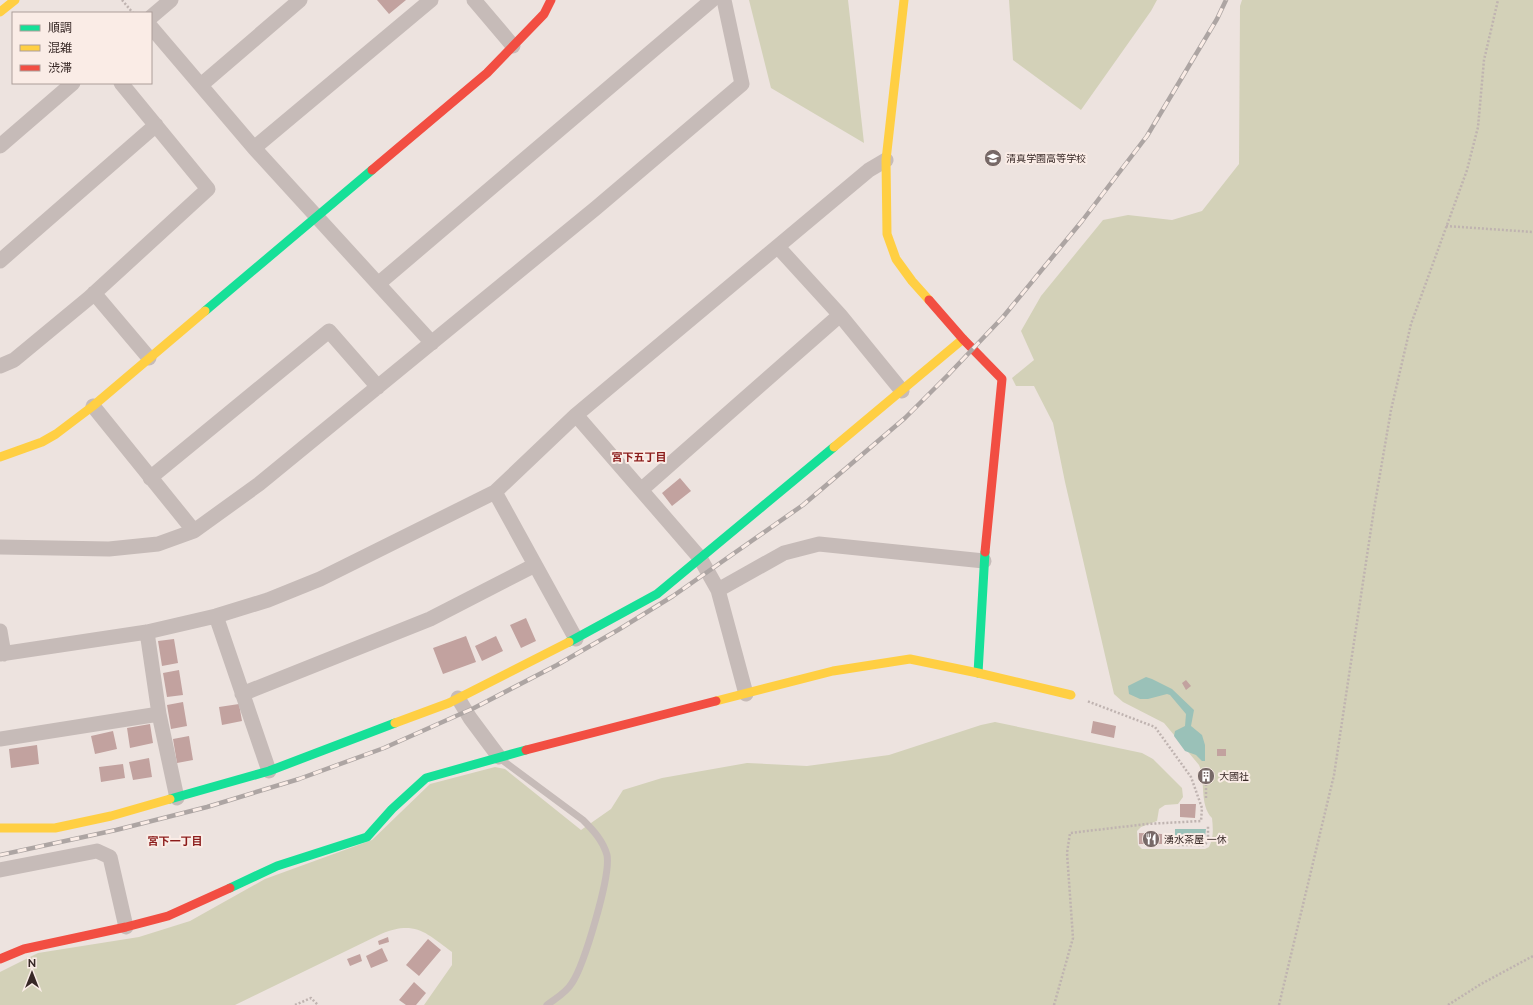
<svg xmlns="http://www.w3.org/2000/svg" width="1533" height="1005" font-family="Raleway,'Noto Sans JP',sans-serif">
<rect width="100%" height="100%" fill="#ede3df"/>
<path fill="#d3d1b8" d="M749 0H848L864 143 771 88Z
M1009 0H1157L1151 11 1081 110 1013 60Z
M1242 0H1533V1005H424L452 965V952C426 933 415 920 381 934L235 1005H0V972L38 953 139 937 190 921 265 879 372 840 430 784 495 767 505 769 581 830 611 809 623 790 662 778 747 763 807 766 889 755 981 725 995 722 1142 753 1153 759 1182 788 1183 797 1178 804 1165 805 1159 809 1157 821 1141 827 1137 831 1138 845 1142 849H1205L1209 847C1214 837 1213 828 1212 818 1199 805 1206 780 1199 765L1164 723 1123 702 1114 694 1065 482 1053 423 1034 386H1016L1012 378 1034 360 1021 331 1041 296 1103 220 1128 215 1172 220 1202 211 1239 164 1240 6Z"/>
<path fill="#9ac1b8" d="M1146 677 1152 679 1172 689 1194 710 1191 726 1202 735 1205 745V761H1202L1196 755 1185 751 1174 736 1175 731 1185 726 1186 714 1170 695 1167 694 1148 699H1140L1129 694 1128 686Z
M1175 829H1206L1204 844H1179L1175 838Z"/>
<path fill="#c2a29f" d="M377 0H406L389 14Z
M680 478 691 491 672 506 662 493Z
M526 618 536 641 521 648 510 625Z
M466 636 476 662 443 674 433 648Z
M496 636 503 651 482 661 475 646Z
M174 639 178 663 162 666 158 641Z
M179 670 183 695 167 697 163 673Z
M1186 680 1191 686 1186 690 1182 683Z
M183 702 187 726 171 729 167 705Z
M239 704 242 721 222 725 219 707Z
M1093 721 1116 726 1114 738 1091 733Z
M150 724 153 743 130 748 127 728Z
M113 731 117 749 95 754 91 736Z
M189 736 193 760 177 763 173 739Z
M37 745 39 764 11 768 9 749Z
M1217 749H1226V756H1217Z
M149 758 152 777 133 780 129 762Z
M123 764 125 778 101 782 99 767Z
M1180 804H1196L1195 818 1180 817Z
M1139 833 1162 834V844H1139Z
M388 937 389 942 379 945 378 941Z
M428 939 441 950 419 976 406 965Z
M382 948 388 961 371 968 366 956Z
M360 954 362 961 350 966 347 959Z
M414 982 426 993 416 1005H406L399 1000Z"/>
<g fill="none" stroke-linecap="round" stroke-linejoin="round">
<path stroke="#bfb3b0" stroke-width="2.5" stroke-dasharray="2 2" stroke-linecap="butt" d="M122 0 133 13
M1446 226 1533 232
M1206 798V779
M1178 845H1205L1208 839V826
M295 1005 311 998 318 1005
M1054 1005 1073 938 1067 853 1070 833 1147 824 1201 821 1202 808 1191 777 1155 727 1087 701
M1279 1005 1334 775 1374 509 1391 410 1411 324 1467 170 1478 127 1484 60 1498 0
M1448 1005 1481 984 1533 956"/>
<path stroke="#c6bbb8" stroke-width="7" d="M502 760 583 820C594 831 603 841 607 855 611 876 584 965 572 983 566 993 556 998 547 1005"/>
<path stroke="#c6bbb8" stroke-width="15" d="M474 0 513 46
M151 17 171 0
M151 27 254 148 432 343
M201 85 300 0
M0 146 73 83
M254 148 431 0
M778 247 840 315 902 391
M0 261 156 125
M378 284 712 0
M94 293 149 358
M0 366 14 360 89 298 208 189 121 83
M93 406 194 531
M576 415 700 558 718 590 746 694
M150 478 329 331 378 387
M641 490 840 315
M495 492 576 639
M0 547 109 549 158 544 194 531 259 484 596 208 742 84 724 0
M718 590 784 553 819 544 984 561
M216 616 269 771
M0 631 4 654
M147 632 159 714 177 798
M0 654 147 632 216 616 268 600 320 579 495 492 576 415 869 170 886 160
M242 694 430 619 535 565
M458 698 470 718 499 757
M0 739 159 714
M0 870 97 851 110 857 126 927"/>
<path stroke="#16e098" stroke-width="9" d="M205 311 372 170
M569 642 657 594 834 447
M978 673 985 552
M170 799 269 771 395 723
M230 888 277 866 367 837 392 809 426 778 526 750"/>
<path stroke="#ffcf43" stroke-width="9" d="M904 0 886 160 887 234 896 259 912 281 929 300
M0 12 15 0
M834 447 963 339
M0 457 42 442 56 434 93 406 205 311
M716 701 833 671 910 659 978 673 1071 695
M395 723 449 703 569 642
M0 828H55L111 816 170 799"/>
<path stroke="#f24e42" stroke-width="9" d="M372 170 487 73 544 14 551 0
M929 300 963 339 1002 379 985 552
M526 750 716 701
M0 959 24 949 126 927 168 916 230 888"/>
<defs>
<path id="rail" d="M0 855 116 830 207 807 299 779 384 748 474 708 557 665 618 630 673 596 803 505 905 418 948 375 1003 317 1082 221 1147 136 1217 19 1226 0"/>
</defs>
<use href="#rail" stroke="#ada5a3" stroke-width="4.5"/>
<use href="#rail" stroke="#faece6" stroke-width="3" stroke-dasharray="9" stroke-linecap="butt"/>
</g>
<defs>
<symbol id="school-disc" viewBox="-11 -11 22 22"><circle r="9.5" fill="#776967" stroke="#faece6"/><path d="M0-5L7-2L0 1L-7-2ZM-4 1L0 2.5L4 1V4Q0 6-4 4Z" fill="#fff"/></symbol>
<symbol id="building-disc" viewBox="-11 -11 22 22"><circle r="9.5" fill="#776967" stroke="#faece6"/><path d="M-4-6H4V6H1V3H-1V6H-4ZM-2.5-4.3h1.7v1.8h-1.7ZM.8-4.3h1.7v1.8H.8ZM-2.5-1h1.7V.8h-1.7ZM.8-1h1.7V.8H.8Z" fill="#fff"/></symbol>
<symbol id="restaurant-disc" viewBox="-11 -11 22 22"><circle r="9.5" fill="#776967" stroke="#faece6"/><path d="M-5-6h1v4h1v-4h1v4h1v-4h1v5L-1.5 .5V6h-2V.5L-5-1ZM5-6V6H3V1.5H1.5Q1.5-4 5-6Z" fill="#fff"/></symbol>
</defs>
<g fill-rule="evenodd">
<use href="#school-disc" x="983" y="148" width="20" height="20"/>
<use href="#building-disc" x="1196" y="766" width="20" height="20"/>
<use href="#restaurant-disc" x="1141" y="829" width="20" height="20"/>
</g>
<g text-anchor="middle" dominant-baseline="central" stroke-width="4" stroke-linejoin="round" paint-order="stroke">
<g font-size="10" fill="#372826" stroke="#faece6" text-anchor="start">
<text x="1006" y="158">清真学園高等学校</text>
<text x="1219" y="776">大國社</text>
<text x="1164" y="839">湧水茶屋 一休</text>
</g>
<g font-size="11" font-weight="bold" fill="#8b1b1a" stroke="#faece6">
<text x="639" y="457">宮下五丁目</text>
<text x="175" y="841">宮下一丁目</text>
</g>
</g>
<rect x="12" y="12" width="140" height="72" fill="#faece6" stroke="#ac9e99"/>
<rect x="20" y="25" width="20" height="6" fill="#16e098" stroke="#ac9e99"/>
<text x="48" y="32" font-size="12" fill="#372826">順調</text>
<rect x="20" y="45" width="20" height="6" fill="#ffcf43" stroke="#ac9e99"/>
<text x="48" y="52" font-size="12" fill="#372826">混雑</text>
<rect x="20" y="65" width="20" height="6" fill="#f24e42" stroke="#ac9e99"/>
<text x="48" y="72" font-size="12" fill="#372826">渋滞</text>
<g transform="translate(32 973)" stroke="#faece6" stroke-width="3" paint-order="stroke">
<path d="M0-3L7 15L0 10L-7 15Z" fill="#372826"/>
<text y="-6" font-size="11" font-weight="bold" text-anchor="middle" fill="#372826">N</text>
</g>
</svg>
